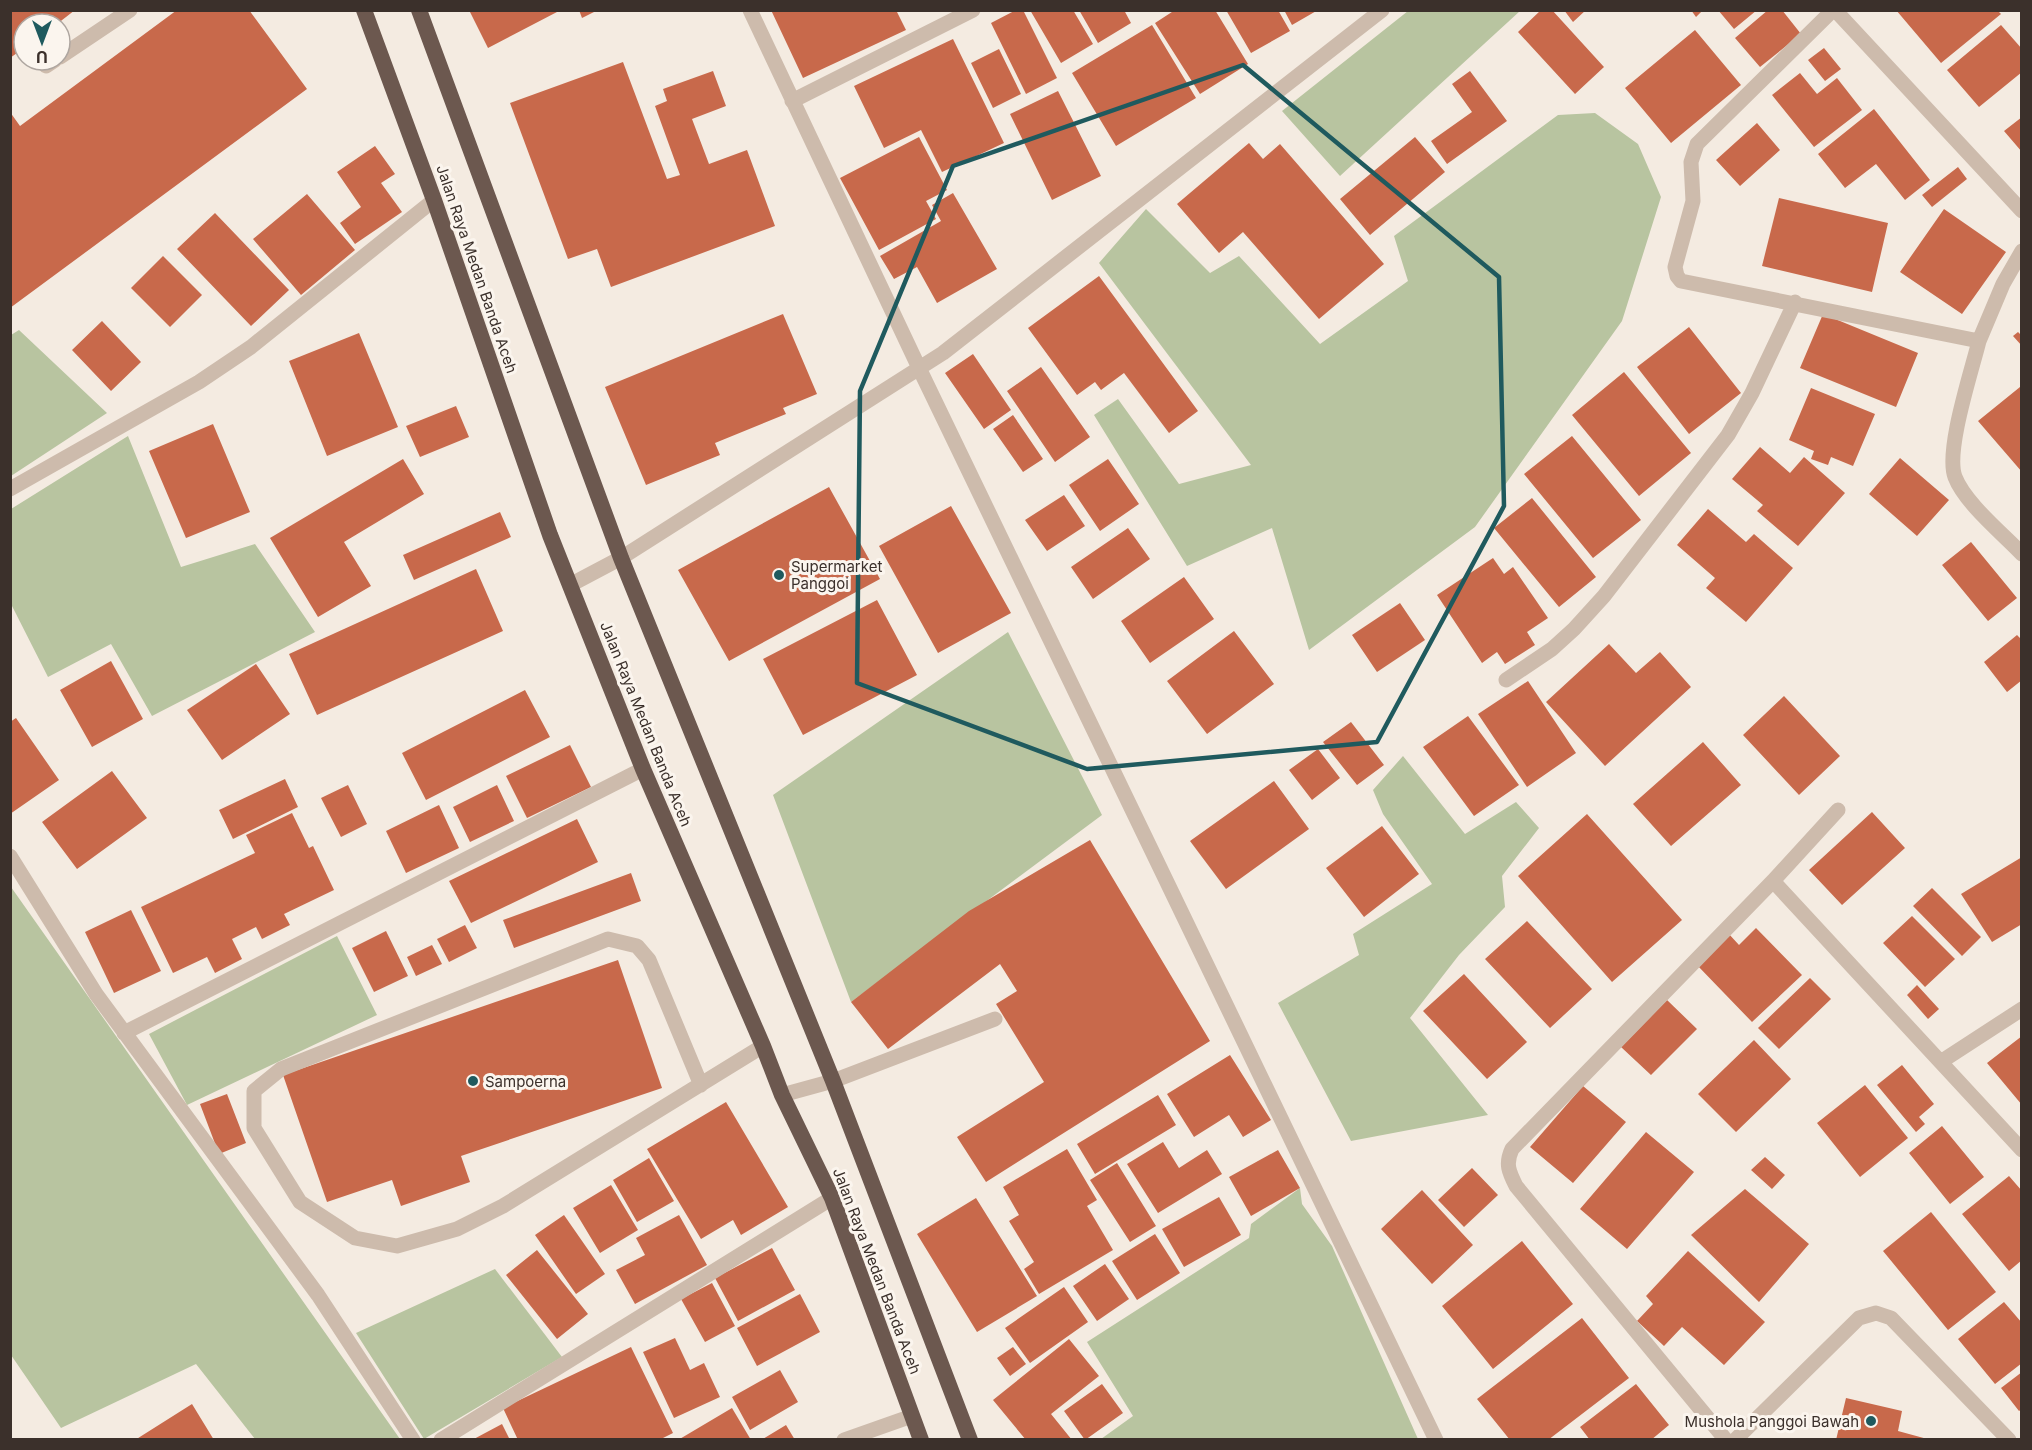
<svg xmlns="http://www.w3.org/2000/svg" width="2032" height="1450" font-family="Inter,sans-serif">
<rect width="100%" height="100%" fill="#f4ebe1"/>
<path fill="#b8c4a0" d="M1408 11H1520L1340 176 1282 111Z
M1595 113 1638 144 1661 197 1622 321 1475 527 1309 650 1272 528 1187 566 1094 415 1118 399 1179 484 1251 465 1099 263 1146 209 1210 273 1239 256 1320 344 1408 281 1394 236 1558 115Z
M19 330 107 413 11 476V335Z
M128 436 181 567 255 544 315 632 152 716 111 644 48 677 11 604V509Z
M1008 632 1102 815 851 1002 773 795Z
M1403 756 1465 834 1516 802 1539 828 1502 876 1505 907 1459 955 1410 1018 1488 1115 1351 1141 1278 1003 1359 955 1353 934 1432 884 1383 814 1373 790Z
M10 887H11L400 1439H255L196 1364 61 1428 11 1355Z
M337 936 377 1015 187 1105 149 1034Z
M1300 1188 1302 1204 1332 1246 1418 1439H1101L1133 1416 1087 1342 1249 1238 1251 1224Z
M495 1269 562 1357 424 1439 356 1333Z"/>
<path fill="#c8694b" d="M10 10H75L57 24H24V48L10 58Z
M177 10H249L307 89 10 308V112L20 126Z
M469 10H556L557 12 488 48Z
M579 10H598L582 18Z
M771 10H896L906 30 803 78Z
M1016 10H1023L1057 78 1026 94 991 23Z
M1030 10H1073L1093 44 1061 63Z
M1079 10H1124L1131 23 1098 43Z
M1175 10H1215L1248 64 1200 94 1155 23Z
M1226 10H1278L1290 31 1251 53Z
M1284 10H1318L1292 25Z
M1541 10H1552L1604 67 1575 94 1518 32Z
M1564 10H1586L1573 22Z
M1691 10H1703L1696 17Z
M1718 10H1757L1734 29Z
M1768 10H1782L1801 34 1760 67 1735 38Z
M1896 10H1997L2001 14 1941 63Z
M1152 25 1196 98 1116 146 1072 73Z
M2001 25 2022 49V72L1979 107 1947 70Z
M1695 30 1741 85 1671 143 1625 88Z
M953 39 1004 143 942 172 921 130 884 148 854 86Z
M1824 48 1841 69 1825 81 1808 60Z
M999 49 1021 94 993 108 971 63Z
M623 62 667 179 680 175 655 106 667 101 663 89 713 71 726 106 692 119 709 164 747 150 775 226 611 287 597 249 568 259 510 103Z
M1470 71 1507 121 1447 164 1431 141 1472 112 1452 84Z
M1800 73 1817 94 1837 78 1862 110 1814 147 1772 95Z
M1058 91 1101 176 1052 200 1010 114Z
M1874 109 1930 180 1905 200 1876 164 1845 188 1818 154Z
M2022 117V152L2004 131Z
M1757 123 1780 150 1740 186 1716 160Z
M919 137 947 190 926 201 936 219 879 250 840 178Z
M1415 137 1445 172 1370 235 1340 199Z
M1249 143 1263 159 1280 144 1384 264 1319 319 1243 232 1219 253 1177 204Z
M375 146 395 174 381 183 402 212 355 244 340 223 361 207 337 172Z
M1958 167 1967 179 1932 207 1922 195Z
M953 193 997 269 937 303 917 267 894 279 880 256 941 221 932 205Z
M307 194 355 250 301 295 253 239Z
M1779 198 1888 223 1872 292 1762 266Z
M1944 209 2006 252 1962 314 1900 272Z
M215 213 289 290 251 326 177 249Z
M163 256 202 295 170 327 131 288Z
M1099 276 1198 411 1169 433 1124 373 1101 390 1095 382 1077 395 1028 328Z
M783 314 817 394 783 408 786 414 715 443 720 455 646 485 605 387Z
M1823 314 1918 353 1896 407 1800 368Z
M102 321 141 362 111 391 72 350Z
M1689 327 1741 393 1689 434 1637 367Z
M2018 332 2022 336V346L2013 336Z
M359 333 398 427 327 456 289 361Z
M973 354 1011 410 984 429 945 373Z
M1041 367 1090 437 1055 462 1007 391Z
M1624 372 1691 453 1639 496 1572 415Z
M2020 387 2022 388V472L1978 421Z
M1811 388 1875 414 1853 466 1831 457 1828 465 1811 459 1814 451 1789 440Z
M456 406 469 437 420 457 406 426Z
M1013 415 1043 459 1023 472 993 429Z
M213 424 250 512 186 538 149 451Z
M1572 436 1641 520 1593 558 1524 474Z
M1760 447 1790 473 1804 457 1845 493 1798 546 1757 511 1763 505 1732 479Z
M1900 458 1949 500 1917 536 1869 494Z
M403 459 424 494 344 542 371 586 318 617 270 538Z
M1108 459 1139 504 1100 531 1069 485Z
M829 487 880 579 729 661 678 570Z
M1064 495 1085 526 1047 551 1025 520Z
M1532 498 1596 577 1559 607 1494 528Z
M951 506 1011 613 938 653 879 546Z
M1708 509 1746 542 1754 534 1793 568 1746 622 1706 588 1715 578 1677 545Z
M500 512 511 537 414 580 403 555Z
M1128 528 1150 559 1093 599 1071 567Z
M1971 542 2017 598 1988 621 1942 565Z
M1493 558 1504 574 1513 567 1548 618 1527 632 1535 645 1505 664 1497 652 1482 663 1437 595Z
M476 569 503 631 317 715 289 654Z
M1184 577 1214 619 1150 663 1121 621Z
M877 600 917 675 803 735 763 659Z
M1400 603 1425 640 1377 672 1352 635Z
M1234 631 1274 684 1207 734 1167 681Z
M2017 635 2022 640V680L2007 692 1984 662Z
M1609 644 1636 673 1660 652 1691 687 1605 766 1546 702Z
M111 661 143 719 92 747 60 690Z
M256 664 290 714 222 760 187 710Z
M1528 681 1576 753 1527 787 1478 714Z
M525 690 550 737 426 800 402 753Z
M1784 696 1840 756 1799 795 1743 735Z
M1468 716 1519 785 1474 816 1423 747Z
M16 718 59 780 10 814V722Z
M1351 722 1384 765 1357 785 1323 742Z
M1703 742 1741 785 1671 846 1633 804Z
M570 745 591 787 527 818 506 776Z
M1318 749 1340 778 1312 800 1289 770Z
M112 771 147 818 77 869 42 822Z
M285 779 298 807 233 839 219 810Z
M1274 781 1309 829 1226 889 1190 841Z
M348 785 367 824 341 837 321 798Z
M497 785 514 821 470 842 453 807Z
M439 805 459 848 406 873 386 831Z
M1872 812 1905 848 1842 905 1809 870Z
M292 813 309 848 313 846 334 890 284 914 290 925 262 939 256 927 232 939 242 959 215 973 207 957 173 973 141 907 255 853 246 835Z
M1587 814 1682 920 1612 982 1518 876Z
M577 819 598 862 471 923 449 881Z
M1382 826 1419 874 1364 917 1326 868Z
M1090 840 1210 1041 986 1182 957 1137 1044 1082 996 1004 1017 991 1000 964 888 1049 851 1002 969 911Z
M2022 857V924L1992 942 1961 894Z
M631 873 641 901 514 948 503 920Z
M1932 888 1981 937 1962 956 1913 906Z
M131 910 161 971 114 993 85 932Z
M1912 916 1955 959 1925 987 1883 943Z
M1527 921 1592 989 1550 1028 1485 959Z
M465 925 477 948 449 962 437 939Z
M1756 928 1802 975 1752 1022 1696 964 1728 933 1739 945Z
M386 931 408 976 374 992 352 948Z
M432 945 442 964 416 976 407 957Z
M618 960 662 1088 461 1156 470 1182 401 1206 392 1180 327 1202 283 1075Z
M1464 974 1527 1042 1487 1079 1423 1011Z
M1810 978 1831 999 1779 1049 1758 1028Z
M1917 985 1939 1009 1928 1019 1907 995Z
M1667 1000 1697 1029 1651 1075 1621 1047Z
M2022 1036V1105L1987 1063Z
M1754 1040 1791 1079 1736 1132 1698 1094Z
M1230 1055 1271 1120 1243 1137 1229 1115 1194 1137 1167 1094Z
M1902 1065 1934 1104 1919 1117 1925 1124 1916 1132 1877 1085Z
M1865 1085 1908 1138 1860 1177 1817 1123Z
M1583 1086 1626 1122 1573 1183 1530 1147Z
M227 1094 246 1143 219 1154 200 1104Z
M1158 1095 1176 1125 1095 1174 1077 1144Z
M726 1102 788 1207 741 1235 733 1220 701 1239 647 1149Z
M1942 1126 1984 1177 1950 1204 1909 1153Z
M1646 1132 1694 1172 1627 1249 1580 1209Z
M1163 1142 1179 1168 1207 1150 1222 1174 1158 1213 1127 1164Z
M1067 1149 1097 1200 1087 1206 1113 1250 1039 1294 1024 1269 1034 1262 1009 1221 1019 1215 1003 1187Z
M1278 1150 1300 1188 1251 1216 1229 1177Z
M1765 1157 1785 1175 1772 1189 1751 1170Z
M649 1158 674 1201 637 1222 613 1180Z
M1117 1163 1156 1226 1130 1242 1090 1180Z
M1472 1168 1498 1195 1464 1227 1438 1200Z
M2009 1176 2022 1191V1260L2009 1271 1962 1214Z
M611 1185 638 1230 600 1253 573 1208Z
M1745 1189 1809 1244 1759 1302 1691 1235Z
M1422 1190 1473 1245 1432 1284 1381 1229Z
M1219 1197 1241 1235 1184 1267 1162 1229Z
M976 1198 1037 1296 977 1332 917 1234Z
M1931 1212 1996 1292 1948 1330 1883 1251Z
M564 1215 605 1274 576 1294 535 1235Z
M679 1215 707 1265 635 1304 616 1270 645 1255 636 1238Z
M1155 1234 1180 1273 1137 1300 1112 1261Z
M1522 1241 1573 1304 1493 1369 1442 1306Z
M772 1248 795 1290 738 1321 715 1278Z
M537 1250 588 1314 557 1339 506 1275Z
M1688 1251 1765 1322 1724 1365 1682 1327 1664 1346 1637 1321 1653 1304 1646 1296Z
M1105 1264 1129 1299 1097 1321 1073 1286Z
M712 1283 735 1326 705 1342 681 1299Z
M1064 1287 1088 1322 1030 1363 1005 1328Z
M800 1294 820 1332 757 1366 737 1328Z
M2004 1302 2022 1323V1363L1995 1384 1958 1339Z
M1582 1318 1629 1378 1548 1440H1510L1477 1399Z
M675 1338 690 1370 704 1363 720 1397 674 1418 643 1352Z
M1069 1339 1099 1376 1051 1414 1072 1440H1026L993 1400Z
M631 1347 673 1433 659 1440H518L503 1408Z
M1013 1347 1026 1364 1010 1376 997 1358Z
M780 1370 798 1402 750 1430 732 1397Z
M2022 1372V1409L2019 1411 2001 1388Z
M1102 1384 1123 1413 1085 1440 1064 1411Z
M1636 1384 1669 1425 1651 1440H1590L1580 1427Z
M1846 1398 1902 1411 1898 1431 1931 1440H1836Z
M192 1404 214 1440H135Z
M732 1408 751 1440H678Z
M502 1424 510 1440H472Z
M786 1425 795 1440H761Z"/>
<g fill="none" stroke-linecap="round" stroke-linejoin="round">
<path stroke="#cdbbac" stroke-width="15" d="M60 57 130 10
M46 66 55 60
M701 1085 649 960 637 946 608 939 281 1069 254 1091V1128L300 1202 355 1238 397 1246 457 1229 503 1206 763 1046
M782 1095 833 1081 995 1019"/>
<path stroke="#cdbbac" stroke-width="15" d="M750 10 920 370 1436 1440
M1833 10 1697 144 1691 162 1693 201 1675 267 1677 276 1681 281 1979 341C1972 370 1945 451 1955 477 1965 503 2002 533 2022 554
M1835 10 2022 211
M792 101 973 10
M1979 341 2003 284 2022 251
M10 489 199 382 251 347 434 200
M570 585 621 558 943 353 1382 10
M1506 680 1552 649 1574 629 1604 596 1728 435 1752 393 1795 302
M10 856 96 994 318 1295 413 1440
M1773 881 2022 1150
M124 1033 643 769
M1942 1061 2022 1009
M441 1440 832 1198
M844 1440 912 1416
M1726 1440 1516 1186C1509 1172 1505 1164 1512 1149L1773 881 1838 810
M1735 1440 1859 1318 1876 1313 1891 1318 2009 1440"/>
<path stroke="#6c584f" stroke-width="16" d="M364 10 434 200 550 535 643 769 763 1046 782 1095 832 1198 921 1440
M419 10 621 558 833 1081 970 1440"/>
</g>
<path fill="none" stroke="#1f5a5e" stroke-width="4.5" stroke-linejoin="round" d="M1243 65 1499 277 1504 506 1377 742 1087 769 857 683 860 391 953 166Z"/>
<g fill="#1f5a5e" stroke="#fbf5ee" stroke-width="2">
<circle cx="779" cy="575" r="6"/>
<circle cx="473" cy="1081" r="6"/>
<circle cx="1871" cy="1421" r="6"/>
</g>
<g text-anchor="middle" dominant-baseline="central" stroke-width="6" stroke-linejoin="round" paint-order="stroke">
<g font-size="15" fill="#3b302b" stroke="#fbf5ee">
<text transform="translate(477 269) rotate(71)">Jalan Raya Medan Banda Aceh</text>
<text transform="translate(646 724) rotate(68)">Jalan Raya Medan Banda Aceh</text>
<text transform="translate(877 1271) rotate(69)">Jalan Raya Medan Banda Aceh</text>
</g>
<g font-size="15" fill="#3b302b" stroke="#fbf5ee" text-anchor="start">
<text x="791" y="566">Supermarket<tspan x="791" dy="17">Panggoi</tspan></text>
<text x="485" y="1081">Sampoerna</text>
<text x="1859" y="1421" text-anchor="end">Mushola Panggoi Bawah</text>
</g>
</g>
<rect width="2032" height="1450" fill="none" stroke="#3b302b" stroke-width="24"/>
<g transform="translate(42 42) rotate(180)"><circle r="28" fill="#fbf5ee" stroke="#aea6a0" stroke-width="1.5"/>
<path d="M0-4.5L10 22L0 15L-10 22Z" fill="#1f5a5e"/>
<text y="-9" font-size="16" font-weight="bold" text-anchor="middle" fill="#3b302b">U</text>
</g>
</svg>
